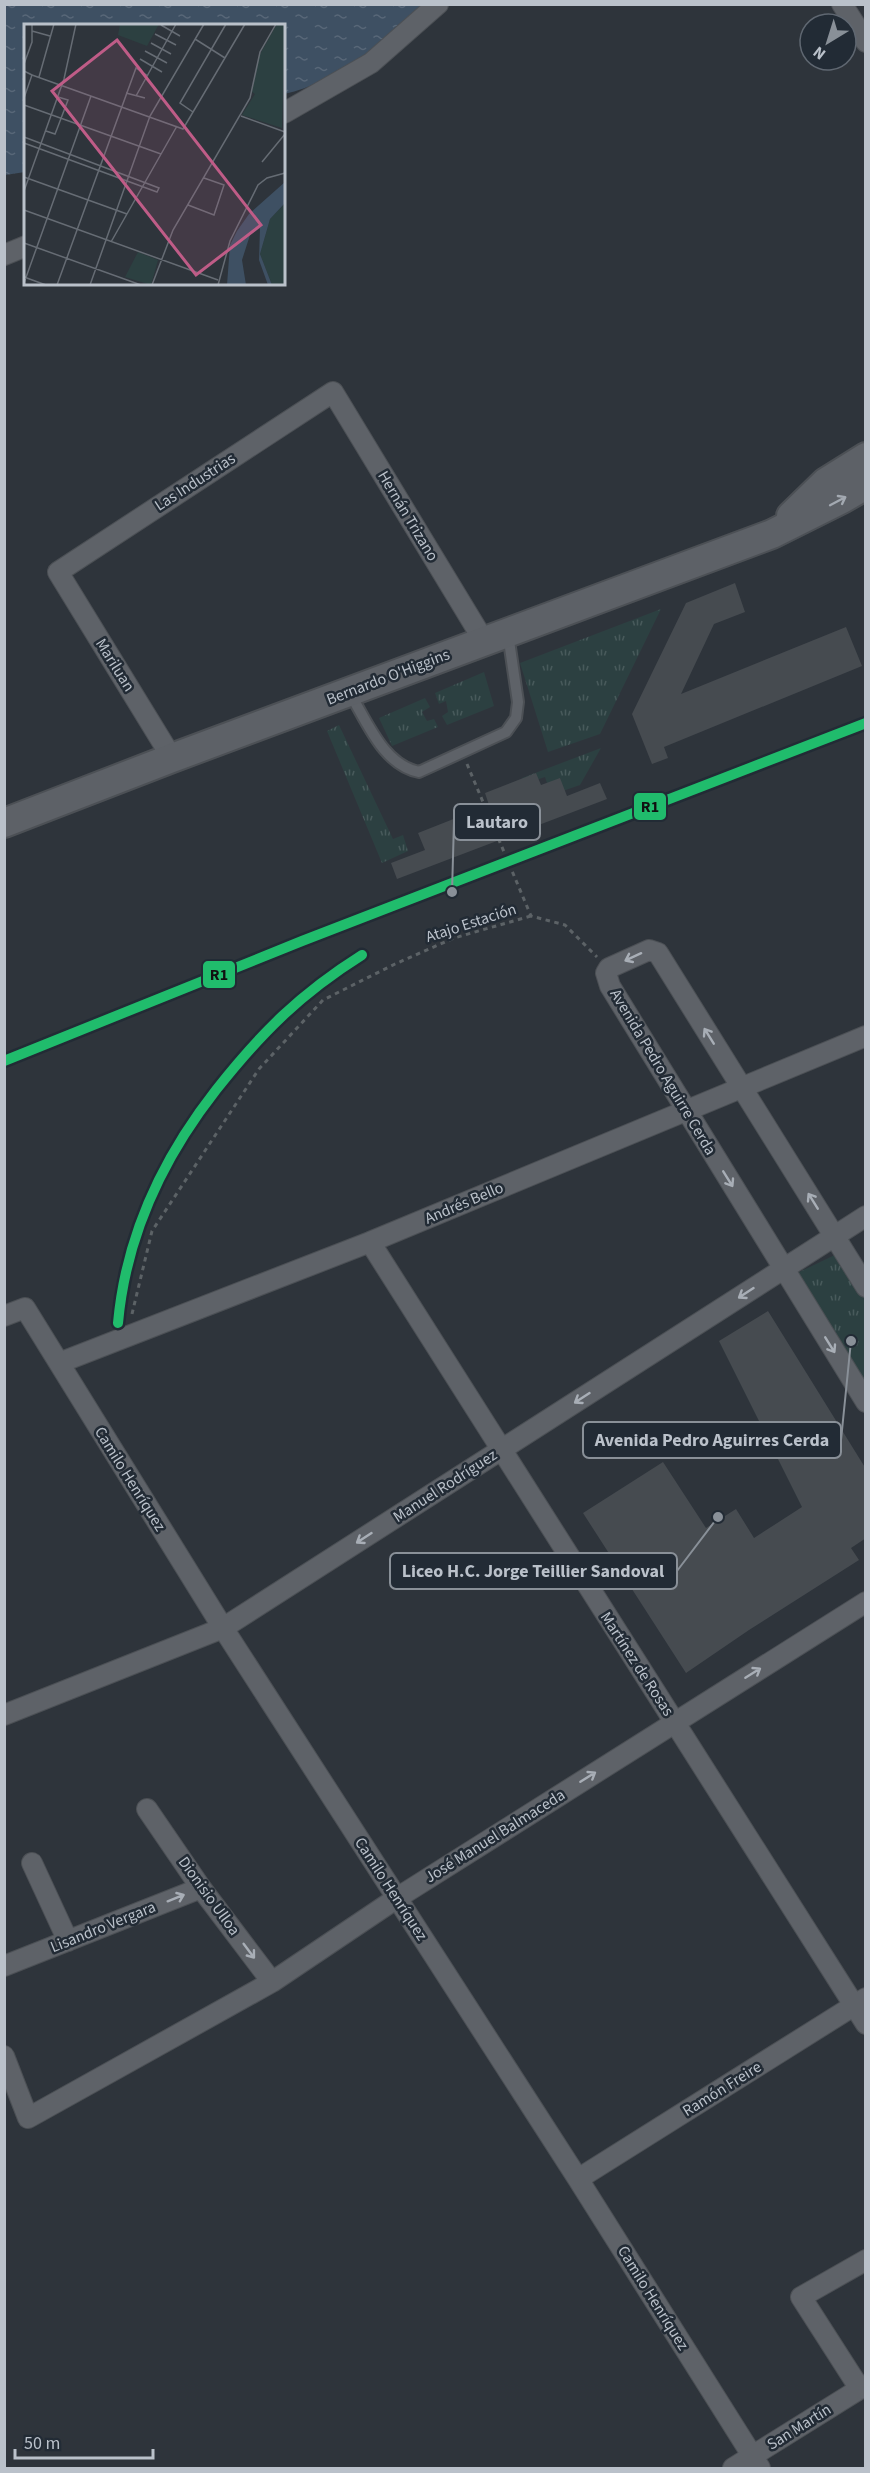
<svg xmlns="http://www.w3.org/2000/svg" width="870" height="2473" font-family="'Source Sans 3',sans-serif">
<defs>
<pattern id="grass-tufts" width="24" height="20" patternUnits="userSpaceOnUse" patternTransform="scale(1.5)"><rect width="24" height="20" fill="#2c4041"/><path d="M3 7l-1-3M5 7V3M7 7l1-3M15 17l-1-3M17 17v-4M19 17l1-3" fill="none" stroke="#485a5b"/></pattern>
<pattern id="water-ripples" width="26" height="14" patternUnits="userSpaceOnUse" patternTransform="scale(1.5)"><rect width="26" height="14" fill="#3e5063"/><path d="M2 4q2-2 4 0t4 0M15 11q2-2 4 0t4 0" fill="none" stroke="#586778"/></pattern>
</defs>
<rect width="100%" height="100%" fill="#2e343b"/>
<path fill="url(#grass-tufts)" d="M661 609 600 734 548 752 520 663Z
M484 672 494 706 447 725 442 716 448 712 446 701 439 704 435 693Z
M425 698 430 707 422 712 427 721 434 719 438 727 392 746 379 718Z
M339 725 393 839 403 835 408 851 382 863 327 731Z
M601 748 580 785 551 795 545 777 524 784 522 778Z
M839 1253 865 1296V1386L793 1275Z"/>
<path fill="url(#water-ripples)" d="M4 5H428C386 40 339 82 284 94V26H26L25 172 5 175Z"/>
<path fill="#464b50" d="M735 583 745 612 714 624 681 694 846 627 862 666 664 747 668 758 652 764 632 714 686 603Z
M536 773 541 785 560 778 567 796 600 783 607 799 397 879 391 863 425 850 418 833 489 805 485 793Z
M768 1311 866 1469V1538L851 1548 859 1560 749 1630 686 1673 583 1513 663 1462 706 1528 736 1509 754 1538 802 1507 719 1341Z"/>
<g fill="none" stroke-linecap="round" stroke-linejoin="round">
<defs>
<path id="service" d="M349 692C367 721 383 765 419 772L506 732 516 718 518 702 508 634"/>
<path id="minor" d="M842 4 866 42
M284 113 371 63 438 4
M4 255 26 246
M172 758 58 572 333 392 484 641
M370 1242 866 2024
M866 1287 658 953 649 950 609 968 606 973 610 986 866 1402
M4 1316 25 1308 223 1628 578 2179 760 2468
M59 1363 370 1242 866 1036
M4 1715 223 1628 866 1216
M147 1809 201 1888 272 1982
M32 1863 68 1941
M4 1966 201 1888
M4 2056 28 2118 272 1982 397 1898 866 1602
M578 2179 866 1998
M860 2389 801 2297 866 2260
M733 2468 866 2385"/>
<path id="secondary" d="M791 516 826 482 866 457
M4 823 172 758 772 534 842 499 866 485"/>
</defs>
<use href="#service" stroke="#4c5055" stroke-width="14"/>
<use href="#minor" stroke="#4c5055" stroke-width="22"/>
<use href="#secondary" stroke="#4c5055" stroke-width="32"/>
<path stroke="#5c6266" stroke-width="3" stroke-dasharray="4.5 4.5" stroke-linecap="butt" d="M467 764 531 916 565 925 597 957
M132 1314 152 1231 259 1069 323 1000 395 964 454 938 531 916"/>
<use href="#service" stroke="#5e6268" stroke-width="10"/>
<use href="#minor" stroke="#5e6268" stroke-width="20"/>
<use href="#secondary" stroke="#5d6167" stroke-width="28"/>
<path stroke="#5d6166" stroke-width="4.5" stroke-dasharray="6 6" stroke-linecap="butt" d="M118 1323C126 1235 162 1159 216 1090 261 1033 300 994 362 955"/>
<defs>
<path id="rail-1" d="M4 1061 302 941 866 723
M118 1323C126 1235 162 1159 216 1090 261 1033 300 994 362 955"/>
</defs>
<use href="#rail-1" stroke="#222b35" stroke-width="15"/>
<use href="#rail-1" stroke="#20bc6c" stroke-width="10"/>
</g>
<defs><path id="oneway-shaft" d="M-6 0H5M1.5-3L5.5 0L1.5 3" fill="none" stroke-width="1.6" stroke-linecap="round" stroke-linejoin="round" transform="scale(1.5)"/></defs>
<use stroke="#a3a9b1" href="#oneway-shaft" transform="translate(838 501) rotate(-28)"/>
<g stroke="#a8aeb6">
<use href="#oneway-shaft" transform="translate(633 957) rotate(155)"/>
<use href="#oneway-shaft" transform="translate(709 1036) rotate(-122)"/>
<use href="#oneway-shaft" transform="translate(728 1179) rotate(58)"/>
<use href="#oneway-shaft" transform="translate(813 1201) rotate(-122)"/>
<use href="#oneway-shaft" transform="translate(746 1293) rotate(147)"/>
<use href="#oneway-shaft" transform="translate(830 1345) rotate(58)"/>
<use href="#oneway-shaft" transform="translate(582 1398) rotate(147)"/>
<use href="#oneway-shaft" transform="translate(364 1538) rotate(147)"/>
<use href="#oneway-shaft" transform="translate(753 1673) rotate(-32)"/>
<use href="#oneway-shaft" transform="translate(588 1777) rotate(-32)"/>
<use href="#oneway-shaft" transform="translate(176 1898) rotate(-22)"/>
<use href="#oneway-shaft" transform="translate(249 1951) rotate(53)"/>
</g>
<g text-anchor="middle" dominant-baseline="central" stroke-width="5" stroke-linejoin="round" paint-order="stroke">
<g font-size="16" fill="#bac1ca" stroke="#222b35">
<text transform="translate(195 482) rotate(-33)">Las Industrias</text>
<text transform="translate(408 516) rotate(59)">Hernán Trizano</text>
<text transform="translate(115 665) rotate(58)">Mariluan</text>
<text transform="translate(388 677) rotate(-21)">Bernardo O'Higgins</text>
<text transform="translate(471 923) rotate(-18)">Atajo Estación</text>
<text transform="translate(663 1072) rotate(59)">Avenida Pedro Aguirre Cerda</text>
<text transform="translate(464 1203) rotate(-23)">Andrés Bello</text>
<text transform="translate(130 1479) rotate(58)">Camilo Henríquez</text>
<text transform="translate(445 1486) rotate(-33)">Manuel Rodríguez</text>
<text transform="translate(637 1664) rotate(57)">Martínez de Rosas</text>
<text transform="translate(495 1836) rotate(-32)">José Manuel Balmaceda</text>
<text transform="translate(391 1889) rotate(57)">Camilo Henríquez</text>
<text transform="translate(209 1896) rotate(54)">Dionisio Ulloa</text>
<text transform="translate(103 1927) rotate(-22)">Lisandro Vergara</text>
<text transform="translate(722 2089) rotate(-32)">Ramón Freire</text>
<text transform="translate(653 2298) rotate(58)">Camilo Henríquez</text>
<text transform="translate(799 2427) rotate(-32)">San Martín</text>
</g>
</g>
<g transform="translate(24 24)">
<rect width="261" height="261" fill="#2e343b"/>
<path d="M96 0H135L123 22 94 11ZM261 179V261H248L236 230 246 195ZM114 228 134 236 127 261 101 253Z" fill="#2c4041"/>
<path d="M253 0H261L258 104 218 91 231 70 228 68 235 32Z" fill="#2c4041"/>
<path d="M261 158V179L246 195 236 230 248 261H244L235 236 236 204 226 211 218 236 222 261H203L206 221 213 207 225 190Z" fill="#3e5063"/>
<path fill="none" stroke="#666c74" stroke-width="1.5" d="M137 1 156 12M8 7 26 12M131 10 152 21M171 15 201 34M127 19 147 30M121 27 143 39M116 35 138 48M0 40 8 18V0M0 47 8 51 0 74M8 51 159 105 221 0M15 53 30 0M102 69 121 74M112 72 152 0M0 81 137 130M169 88 156 79 202 0M217 92 261 108M22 107 31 110 33 105 44 76 34 73M0 113 135 164 133 168 0 119M238 138 261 110M0 153 103 190M0 167 40 55 52 0M164 181 190 191 200 161 180 154M0 186 194 256M87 218 153 102M0 219 117 261M0 253 22 261M0 259 67 72M33 261 112 44 124 52M66 261 126 92 180 0M128 261 149 206 226 74 236 28 252 0M194 261 206 217 234 161 243 154 261 149"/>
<path fill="#bf5c87" fill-opacity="0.15" stroke="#bf5c87" stroke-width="3" d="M93 16 237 201 172 251 28 67Z"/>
<rect width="261" height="261" fill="none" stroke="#bac1ca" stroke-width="3"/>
</g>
<path fill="none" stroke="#899098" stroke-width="2" d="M452 892L454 822M851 1341L841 1440M718 1517L677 1571"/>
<g fill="#899098" stroke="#222b35" stroke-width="2">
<circle cx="452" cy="892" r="6"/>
<circle cx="851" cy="1341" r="6"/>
<circle cx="718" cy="1517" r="6"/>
</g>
<g fill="#222b35" stroke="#899098" stroke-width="2">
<rect x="454" y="804" width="86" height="36" rx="6"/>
<rect x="583" y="1422" width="258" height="36" rx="6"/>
<rect x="390" y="1553" width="287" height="36" rx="6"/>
</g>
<g font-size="18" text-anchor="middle" font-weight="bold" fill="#bac1ca">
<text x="497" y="828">Lautaro</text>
<text x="712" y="1446">Avenida Pedro Aguirres Cerda</text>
<text x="533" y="1577">Liceo H.C. Jorge Teillier Sandoval</text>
</g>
<g stroke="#222b35" stroke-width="2">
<rect x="633" y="792" width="34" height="29" rx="6" fill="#20bc6c"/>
<rect x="202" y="960" width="34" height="29" rx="6" fill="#20bc6c"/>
</g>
<g font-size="16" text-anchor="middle" font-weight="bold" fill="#111">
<text x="650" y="812">R1</text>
<text x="219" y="980">R1</text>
</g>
<rect width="870" height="2473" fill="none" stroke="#bac1ca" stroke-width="12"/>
<g transform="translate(828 42) rotate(218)"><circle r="28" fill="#222b35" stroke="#5f6771" stroke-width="1.5"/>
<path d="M0-4.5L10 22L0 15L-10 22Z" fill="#899098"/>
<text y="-9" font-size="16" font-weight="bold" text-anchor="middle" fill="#bac1ca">N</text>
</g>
<path d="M15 2449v9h138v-9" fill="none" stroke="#bac1ca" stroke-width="3"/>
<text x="24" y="2449" font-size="18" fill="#bac1ca" stroke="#222b35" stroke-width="4.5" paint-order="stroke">50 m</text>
</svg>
